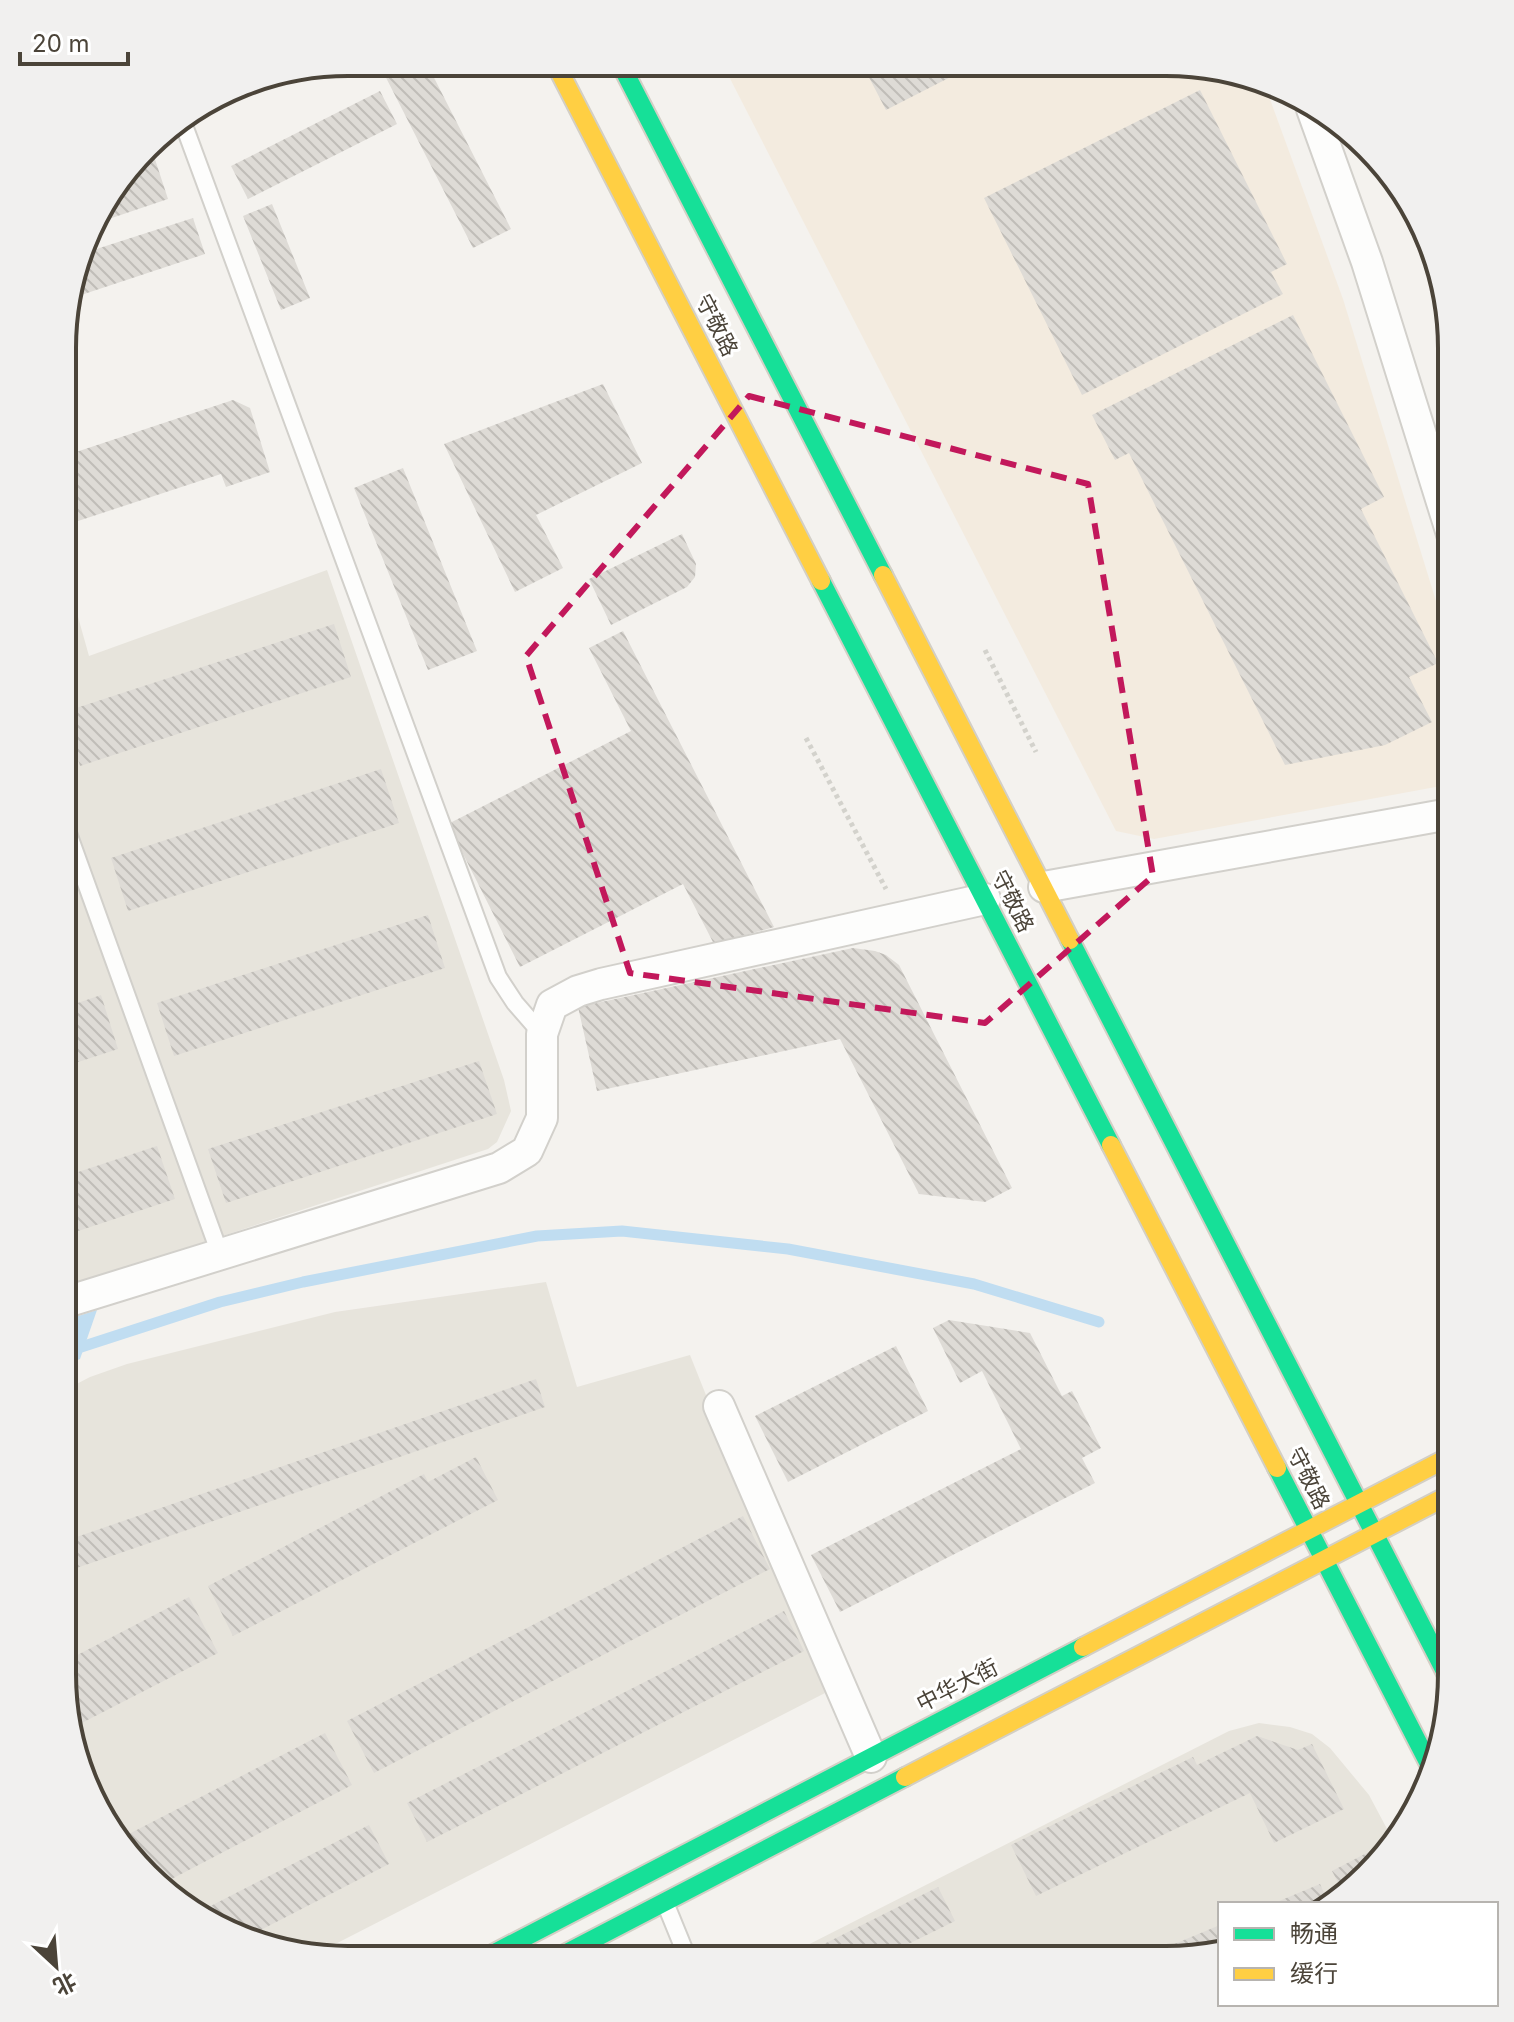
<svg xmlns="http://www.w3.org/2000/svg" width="1514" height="2022" font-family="Inter,'Noto Sans SC',sans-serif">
<defs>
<pattern id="building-back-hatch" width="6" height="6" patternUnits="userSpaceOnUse" patternTransform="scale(2)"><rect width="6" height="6" fill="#dedbd6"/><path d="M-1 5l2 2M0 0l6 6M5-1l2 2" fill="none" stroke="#c0bdb8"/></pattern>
</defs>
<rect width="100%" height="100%" fill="#f4f2ee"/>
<path fill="#e7e4dc" d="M64 567 89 656 327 570 504 1080 511 1111 497 1142 488 1149 63 1288Z
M546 1282 577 1387 690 1355 825 1693 310 1957 189 1911 92 1801 62 1674 63 1391 90 1377 127 1364 335 1312Z
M1259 1723 1290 1727 1312 1734 1330 1748 1369 1795 1394 1842 1323 1904H1220V1947L1166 1960 780 1959 1229 1731Z"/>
<path fill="#f3ebdf" d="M722 63 1203 65 1267 91 1343 299 1452 653V784L1154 839 1116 831Z"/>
<path fill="#c0ddf1" d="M97 1310 80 1359 63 1366V1321Z"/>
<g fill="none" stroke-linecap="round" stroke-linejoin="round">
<path stroke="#c0ddf1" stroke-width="11" d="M72 1350 220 1302 303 1282 537 1236 622 1231 788 1249 974 1284 1099 1322"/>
</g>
<path fill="url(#building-back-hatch)" d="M378 62H426L511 229 473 248Z
M862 64H976L886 110Z
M287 73 215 110 211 103 256 77Z
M1200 90 1287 264 1271 272 1283 294 1082 395 984 198Z
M380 91 397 124 248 199 231 166Z
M150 144 168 199 94 224 100 206Z
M272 204 310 298 281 310 243 216Z
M193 218 205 254 69 299 84 253Z
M1293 315 1384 497 1361 509 1438 663 1409 677 1432 722 1385 745 1285 765 1129 453 1115 460 1092 415Z
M603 384 642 463 536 515 563 568 515 592 444 444Z
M233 400 250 408 270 472 226 487 221 474 75 522 64 489V456Z
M403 468 477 651 428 670 354 488Z
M682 534 696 564 695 577 687 587 611 625 589 579Z
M334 624 351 677 80 766 64 712Z
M623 631 774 927 714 944 683 884 520 967 448 824 631 731 589 648Z
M381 769 399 823 128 911 111 858Z
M63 876 75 909 63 912Z
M428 915 445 968 174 1056 157 1003Z
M853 948 875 951 886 955 899 965 1012 1188 985 1202 919 1194 840 1039 597 1091 578 1007Z
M101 995 118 1049 63 1067V1008Z
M479 1061 497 1114 226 1203 208 1149Z
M157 1146 175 1199 63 1236V1177Z
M949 1320 1030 1333 1062 1396 1072 1391 1101 1448 1082 1458 1095 1483 840 1612 811 1555 1021 1449 982 1371 960 1383 933 1328Z
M896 1346 928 1411 788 1482 755 1416Z
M536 1379 545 1407 62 1573V1542Z
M476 1457 498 1500 233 1636 208 1586 424 1474 428 1482Z
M743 1516 770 1569 374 1773 347 1721Z
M189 1597 218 1653 74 1727 62 1674V1663Z
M784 1611 804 1651 427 1842 407 1803Z
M325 1733 352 1785 164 1883 123 1837Z
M1257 1736 1298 1750 1312 1744 1344 1809 1274 1843 1250 1793 1036 1896 1011 1845 1193 1757 1197 1765Z
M369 1825 389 1864 251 1935 195 1914Z
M1384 1844 1386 1848 1341 1888 1332 1871Z
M1320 1884 1327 1900 1323 1904H1272Z
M938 1887 955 1921 878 1959H794Z
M1220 1925V1947L1166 1960H1136Z"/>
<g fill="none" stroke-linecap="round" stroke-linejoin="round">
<defs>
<path id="lane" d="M182 120 498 977 515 1003 542 1034
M64 822 220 1254
M666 1905 688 1959"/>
<path id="street" d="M1312 109 1367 262 1452 534
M1044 887 1444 815 1452 812
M63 1303 499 1168 527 1151 542 1118V1034L552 1005 578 991 601 984 985 899
M719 1406 871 1757"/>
<path id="fast" d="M620 63 883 575
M821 581 1111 1145
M1070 940 1451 1683
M1277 1468 1428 1762
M485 1958 1083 1647
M557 1958 905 1777"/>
<path id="slow" d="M555 63 821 581
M883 575 1070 940
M1111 1145 1277 1468
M1083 1647 1451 1456
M905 1777 1451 1494"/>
</defs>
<use href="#lane" stroke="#d2d0cb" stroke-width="20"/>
<use href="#street" stroke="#d2d0cb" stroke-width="34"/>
<use href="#fast" stroke="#d3cfc5" stroke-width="22"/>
<use href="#slow" stroke="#d3cfc5" stroke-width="22"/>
<path stroke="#d3d2cc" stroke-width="5" stroke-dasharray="4 4" stroke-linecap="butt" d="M985 650 1036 752
M806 738 886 889"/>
<use href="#lane" stroke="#fdfdfc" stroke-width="16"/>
<use href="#street" stroke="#fdfdfc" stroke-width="30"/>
<use href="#fast" stroke="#16e098" stroke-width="18"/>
<use href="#slow" stroke="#ffcf43" stroke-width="18"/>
</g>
<path fill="none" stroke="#c2185b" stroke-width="6" stroke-dasharray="16 10" stroke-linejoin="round" d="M749 396 1088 484 1153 876 985 1023 630 973 526 656Z"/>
<g text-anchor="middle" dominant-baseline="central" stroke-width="6" stroke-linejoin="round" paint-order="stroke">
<g font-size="22" fill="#4b4439" stroke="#fff">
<text transform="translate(717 325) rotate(63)">守敬路</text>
<text transform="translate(1013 901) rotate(63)">守敬路</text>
<text transform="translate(1309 1478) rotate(63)">守敬路</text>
<text transform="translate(957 1685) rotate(-27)">中华大街</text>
</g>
</g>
<path d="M0 0H1514V2022H0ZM348 76H1166A272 272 0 0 1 1438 348V1674A272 272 0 0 1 1166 1946H348A272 272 0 0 1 76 1674V348A272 272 0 0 1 348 76Z" fill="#f1f0ef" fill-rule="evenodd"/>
<path fill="none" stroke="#4b4439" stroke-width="4" d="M348 76H1166A272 272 0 0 1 1438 348V1674A272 272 0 0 1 1166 1946H348A272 272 0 0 1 76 1674V348A272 272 0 0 1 348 76Z"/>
<rect x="1218" y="1902" width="280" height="104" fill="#ffffff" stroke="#b7b4b0" stroke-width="2"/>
<rect x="1234" y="1928" width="40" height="12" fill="#16e098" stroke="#b7b4b0" stroke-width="2"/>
<text x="1290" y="1942" font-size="24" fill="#4b4439">畅通</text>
<rect x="1234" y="1968" width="40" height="12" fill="#ffcf43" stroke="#b7b4b0" stroke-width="2"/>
<text x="1290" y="1982" font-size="24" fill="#4b4439">缓行</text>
<g transform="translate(56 1966) rotate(154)" stroke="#ffffff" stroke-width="6" paint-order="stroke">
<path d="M0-6L14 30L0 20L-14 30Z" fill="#4b4439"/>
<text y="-12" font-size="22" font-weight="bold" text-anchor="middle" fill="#4b4439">北</text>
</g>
<path d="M20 52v12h108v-12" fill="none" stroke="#4b4439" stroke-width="4"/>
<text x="32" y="52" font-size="24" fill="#4b4439" stroke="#ffffff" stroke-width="6" paint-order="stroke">20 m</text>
</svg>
